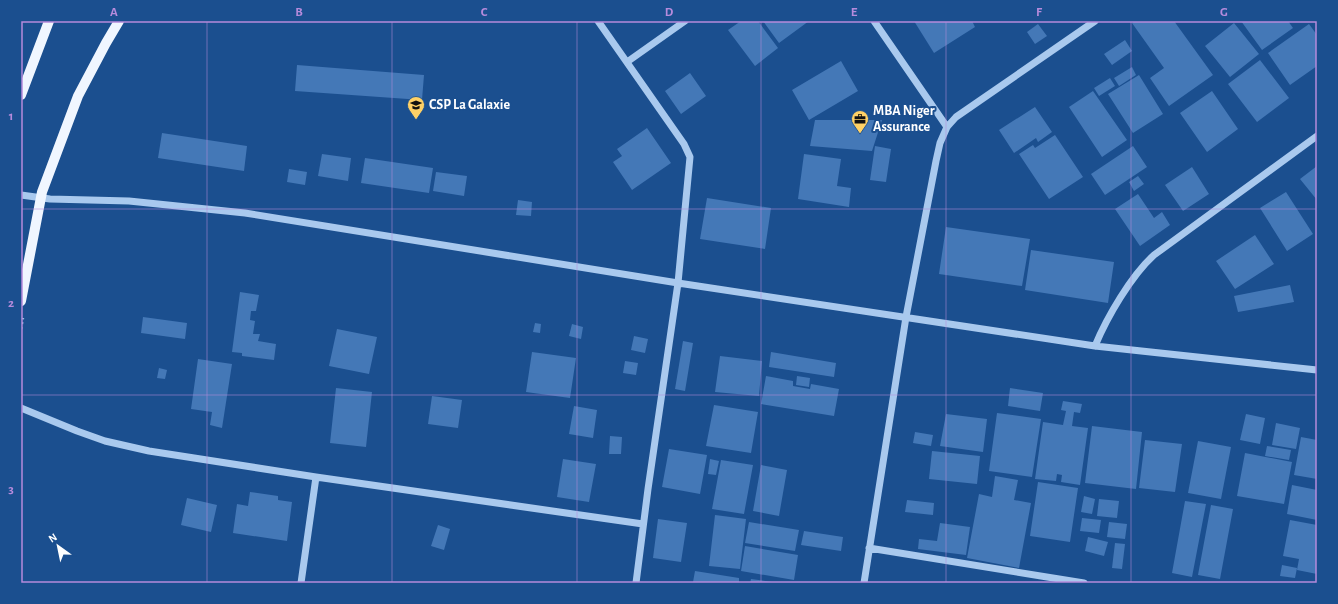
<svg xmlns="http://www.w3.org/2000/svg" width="1338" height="604" font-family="'Alegreya Sans',sans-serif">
<rect width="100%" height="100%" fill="#1b4f8f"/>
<path fill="#4478b7" d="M741 21H758L778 48 755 66 728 30Z
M763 21H809L779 43Z
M914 21H972L975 27 934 53Z
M1135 21H1174L1213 75 1169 106 1150 78 1164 68 1132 23Z
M1241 21H1288L1293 28 1262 50Z
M1234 23 1259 54 1230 77 1205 46Z
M1038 24 1047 36 1035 44 1027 32Z
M1309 24 1317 35V66L1290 85 1268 53Z
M1125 40 1132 51 1112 65 1104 54Z
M1260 60 1289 98 1257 122 1228 84Z
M841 61 858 91 809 120 792 90Z
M297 65 424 75 422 100 295 91Z
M1132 67 1136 75 1119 86 1114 78Z
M690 73 706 96 681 114 665 91Z
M1139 75 1163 114 1133 133 1108 94Z
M1110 78 1115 86 1099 96 1094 88Z
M1093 91 1127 140 1102 157 1069 107Z
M1212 91 1238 129 1207 152 1180 113Z
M1035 107 1052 132 1038 142 1036 138 1014 153 999 130Z
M815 120H882L872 151 810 146Z
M647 128 671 163 632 190 613 162 622 156 617 149Z
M162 133 247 146 244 171 158 158Z
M1055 135 1083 177 1049 199 1019 154 1033 145 1035 148Z
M875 146 891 149 886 182 870 180Z
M1133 146 1147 167 1105 195 1091 174Z
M322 154 351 158 348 181 318 176Z
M804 154 841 159 837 186 851 188 849 207 798 199Z
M365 158 433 168 429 193 361 183Z
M1317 166V200L1300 179Z
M1192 167 1209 194 1183 211 1165 185Z
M289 169 307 172 305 185 287 182Z
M436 172 467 176 464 196 433 191Z
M1138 176 1144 184 1134 191 1129 182Z
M1286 192 1313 234 1287 251 1260 208Z
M1138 194 1154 218 1162 212 1170 225 1140 246 1115 209Z
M707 198 771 208 765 249 700 239Z
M518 200 532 202 531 216 516 215Z
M946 227 1030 239 1022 286 939 274Z
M1255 235 1274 264 1235 289 1216 261Z
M1031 250 1114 262 1108 303 1025 290Z
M1290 285 1294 302 1238 312 1234 296Z
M240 292 259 295 256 311H251L250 320 255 321 253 334H260L258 341 276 344 274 360 242 356V353L232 352Z
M143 317 187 323 185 339 141 333Z
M535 323 541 324 540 333 533 332Z
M572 324 583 327 581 339 569 336Z
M337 329 377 337 369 374 329 366Z
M634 336 648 339 645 353 631 350Z
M683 341 693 343 685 391 675 389Z
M532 352 576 358 570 398 526 392Z
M771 352 836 363 834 377 769 367Z
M720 356 762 361 759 396 715 392Z
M198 359 232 364 222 428 210 425 212 412 191 409Z
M625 361 638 363 636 375 623 373Z
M159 368 167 370 165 379 157 378Z
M766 376 793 381V386L810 389 811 384 839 389 834 416 761 404Z
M797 376 810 378 809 387 796 385Z
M336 388 372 392 366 447 330 443Z
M1010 388 1043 393 1040 411 1008 406Z
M432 396 462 400 458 428 428 424Z
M1063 401 1082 404 1080 413 1074 412 1072 426 1088 428 1080 485 1061 482 1062 475 1057 474 1056 481 1035 479 1043 422 1063 425 1066 411 1061 410Z
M714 405 758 412 751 453 706 446Z
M574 406 597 410 593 438 569 434Z
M997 413 1041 419 1032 477 989 471Z
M946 414 987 419 983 452 940 446Z
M1246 414 1265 418 1260 444 1240 440Z
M1276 423 1300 428 1296 449 1272 445Z
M1092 426 1142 432 1136 489 1085 483Z
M915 432 933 435 931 446 913 443Z
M610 436 622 437 621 454H609Z
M1301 437 1317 440V479L1294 475Z
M1145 440 1182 444 1175 492 1139 488Z
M1198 441 1231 447 1221 499 1188 493Z
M1267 446 1291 450 1289 460 1265 456Z
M669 449 707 455 700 494 662 487Z
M932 451 980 456 977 484 929 479Z
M1245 453 1292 462 1284 504 1237 496Z
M563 459 596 464 589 502 557 497Z
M710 459 719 461 716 475 708 474Z
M721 460 753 465 744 514 712 509Z
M761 465 787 470 779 516 753 511Z
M995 476 1018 480 1014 500 1031 503 1019 568 967 558 979 494 992 497Z
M1038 482 1078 488 1070 542 1030 536Z
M1292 485 1317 490V520L1287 514Z
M250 492 278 496V500L292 502 287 541 233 533 237 504 248 506Z
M1084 496 1095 499 1092 514 1081 512Z
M187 498 217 505 211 532 181 525Z
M1099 499 1119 501 1117 518 1097 516Z
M907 500 934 503 933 515 905 512Z
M1185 501 1206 504 1192 577 1172 573Z
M1211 505 1233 509 1220 579 1198 575Z
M715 515 746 519 740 569 709 566Z
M1082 518 1101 520 1099 533 1080 531Z
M658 519 687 523 681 562 653 558Z
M1290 520 1317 525V574L1297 570 1299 559 1283 556Z
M749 522 799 530 795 551 745 543Z
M1109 522 1127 524 1125 539 1107 537Z
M940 523 970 527 966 555 918 549 919 539 937 541Z
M438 525 450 529 444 550 431 546Z
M804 531 843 537 841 551 801 545Z
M1088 537 1108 542 1104 556 1085 551Z
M1115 543 1125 544 1122 569 1112 568Z
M745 546 798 555 794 580 741 571Z
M1282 565 1297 568 1295 578 1280 576Z
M695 571 739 578V583L693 582Z
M751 579 772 582V583H750Z"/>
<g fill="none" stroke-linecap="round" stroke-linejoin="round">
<path stroke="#a9c9ee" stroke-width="2.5" stroke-dasharray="2 3" stroke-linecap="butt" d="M21 329 23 318"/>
<path stroke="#a9c9ee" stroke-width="7" d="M598 21 677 134 684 144 690 157 678 283 648 489 636 583
M874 21 947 127
M627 62 685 21
M21 195 50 199 129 201 245 213 678 283 1095 346 1317 370
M1095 346C1107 317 1131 276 1154 255L1317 136
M21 408 77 431 105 441 149 451 316 477 643 524
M869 548 1084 583
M301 583 316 477
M864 583 906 317 936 161 940 143 947 127 956 117 1095 21"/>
<path stroke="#f0f6ff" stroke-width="10" d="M21 95 49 21
M21 301 42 192 78 96 106 43 119 21"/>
</g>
<path fill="none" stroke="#b68bdc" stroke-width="1" stroke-opacity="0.55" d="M207 21V583M392 21V583M577 21V583M761 21V583M946 21V583M1131 21V583M21 209H1317M21 395H1317"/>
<defs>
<symbol id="school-pin" viewBox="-11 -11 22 30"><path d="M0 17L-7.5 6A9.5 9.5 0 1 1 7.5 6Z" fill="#ffd166" stroke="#1b4f8f"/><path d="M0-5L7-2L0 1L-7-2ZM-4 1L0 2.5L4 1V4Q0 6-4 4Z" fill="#111"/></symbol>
<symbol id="office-pin" viewBox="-11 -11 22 30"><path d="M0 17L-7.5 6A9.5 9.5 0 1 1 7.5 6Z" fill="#ffd166" stroke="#1b4f8f"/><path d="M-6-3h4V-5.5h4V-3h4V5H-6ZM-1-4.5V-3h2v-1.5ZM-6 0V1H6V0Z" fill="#111"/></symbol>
</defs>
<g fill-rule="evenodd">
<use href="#school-pin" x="406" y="95" width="20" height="27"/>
<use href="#office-pin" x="850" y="109" width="20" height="27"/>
</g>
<g text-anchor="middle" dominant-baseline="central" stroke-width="4" stroke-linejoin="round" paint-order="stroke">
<g font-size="14" font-weight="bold" fill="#fff" stroke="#1b4f8f" text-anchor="start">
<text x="429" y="105">CSP La Galaxie</text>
<text x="873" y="111">MBA Niger<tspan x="873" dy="16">Assurance</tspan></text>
</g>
</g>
<rect width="1338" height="604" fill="none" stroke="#1b4f8f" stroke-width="44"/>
<g transform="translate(58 546) rotate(327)" stroke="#1b4f8f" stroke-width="3" paint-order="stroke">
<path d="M0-3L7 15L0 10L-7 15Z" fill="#ffffff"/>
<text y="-6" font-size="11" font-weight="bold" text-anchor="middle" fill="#ffffff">N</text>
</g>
<rect x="22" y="22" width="1294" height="560" fill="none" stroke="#b68bdc" stroke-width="1.5"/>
<g font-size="13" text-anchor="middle" font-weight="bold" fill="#b68bdc">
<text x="114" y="16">A</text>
<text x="299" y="16">B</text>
<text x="484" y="16">C</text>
<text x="669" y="16">D</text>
<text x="854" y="16">E</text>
<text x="1039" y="16">F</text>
<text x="1224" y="16">G</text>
<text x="11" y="120">1</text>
<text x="11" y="307">2</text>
<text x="11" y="493">3</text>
</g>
</svg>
